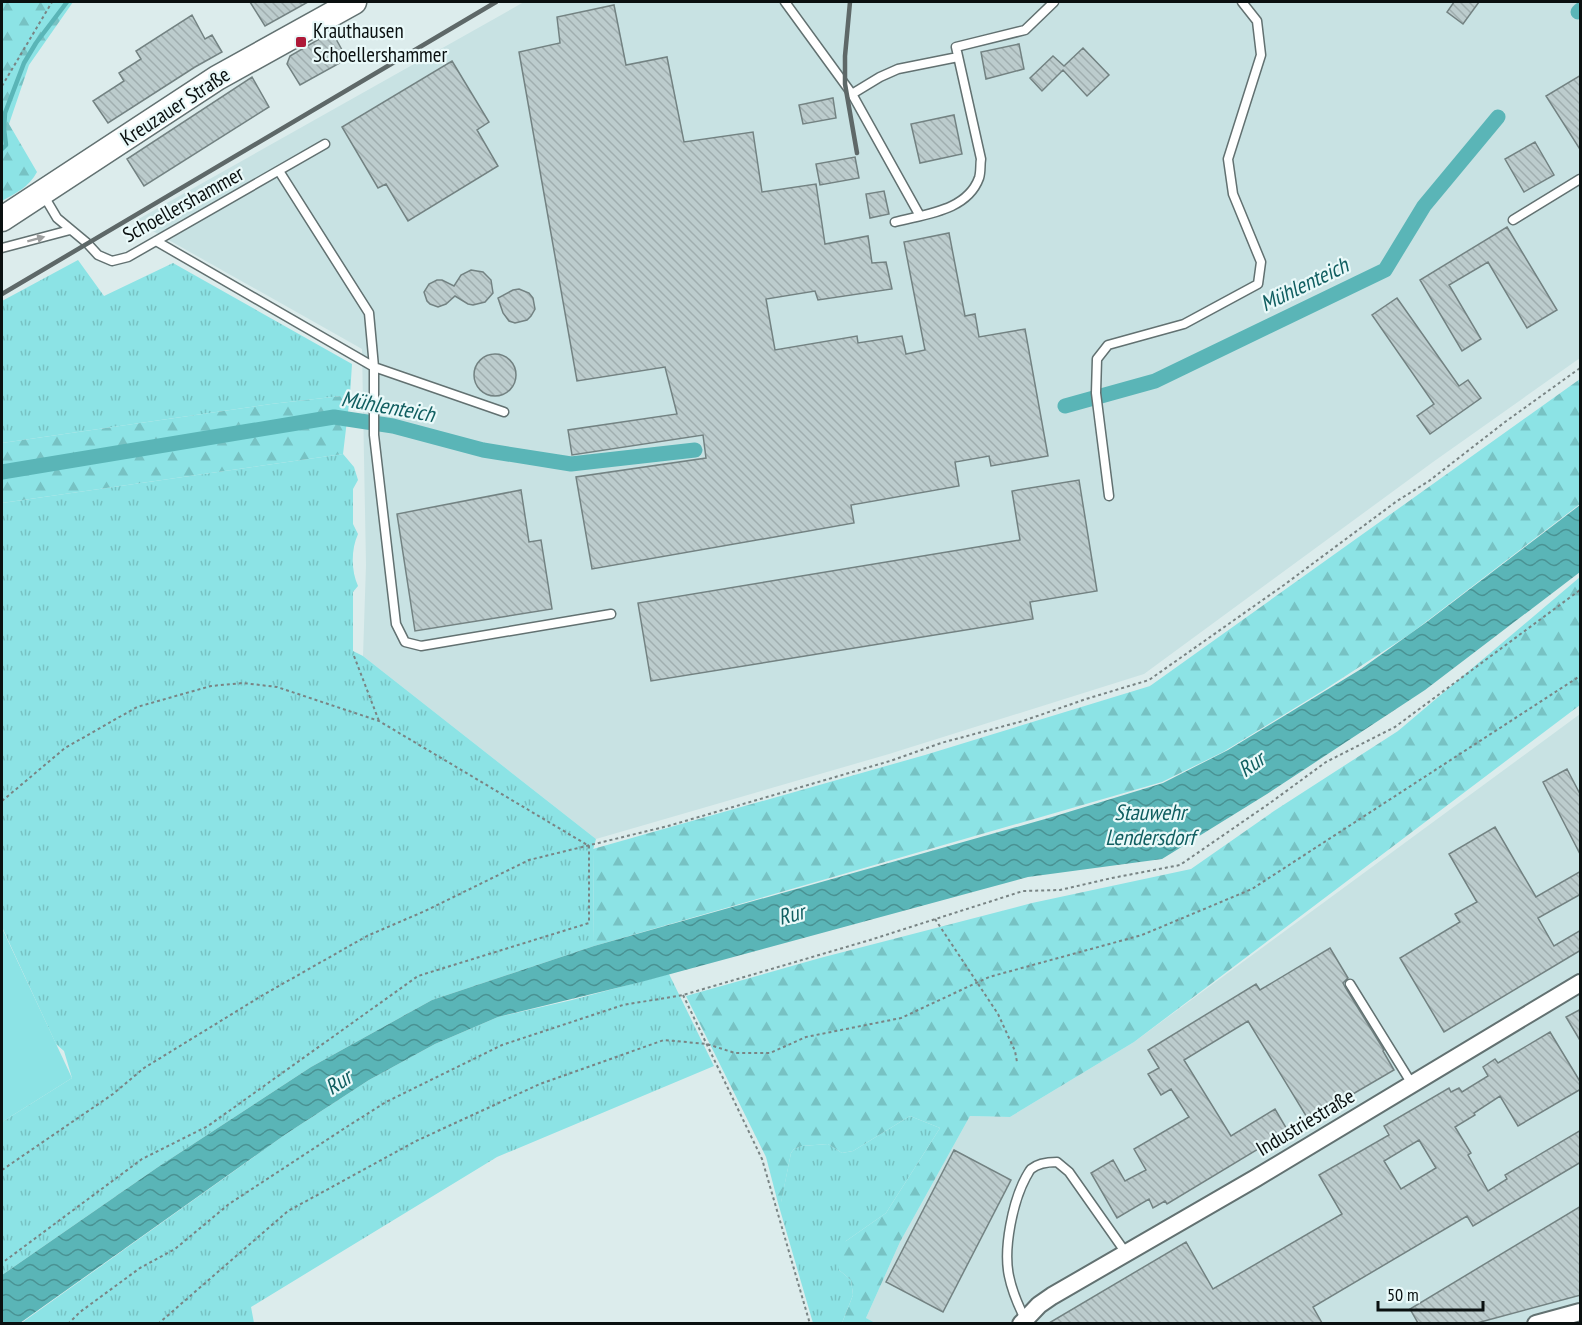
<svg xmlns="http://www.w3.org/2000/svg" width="1582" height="1325" font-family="'PT Sans Narrow',sans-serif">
<defs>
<pattern id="grass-tufts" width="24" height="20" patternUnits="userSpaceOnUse" patternTransform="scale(1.5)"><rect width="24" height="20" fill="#8ce3e5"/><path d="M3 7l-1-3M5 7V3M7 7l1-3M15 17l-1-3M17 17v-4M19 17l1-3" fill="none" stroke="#77c2c3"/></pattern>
<pattern id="forest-firs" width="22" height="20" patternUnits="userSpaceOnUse" patternTransform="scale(1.5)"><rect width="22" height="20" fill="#8ce3e5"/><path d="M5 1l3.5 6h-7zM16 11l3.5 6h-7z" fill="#77c2c3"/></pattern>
<pattern id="water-waves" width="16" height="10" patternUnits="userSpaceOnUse" patternTransform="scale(1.5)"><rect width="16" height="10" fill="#5ab5b7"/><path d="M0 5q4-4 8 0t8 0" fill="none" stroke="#499293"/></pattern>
<pattern id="building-back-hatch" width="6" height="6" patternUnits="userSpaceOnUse" patternTransform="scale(1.5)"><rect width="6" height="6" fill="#bccccd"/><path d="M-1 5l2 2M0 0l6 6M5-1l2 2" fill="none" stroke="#a0aeaf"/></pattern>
</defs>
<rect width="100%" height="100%" fill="#dcecec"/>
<path fill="#c8e2e3" d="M524 2H1580V358L1433 462 1144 674 889 754 596 839 363 656 366 565 362 349 135 221Z
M1580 714V1323L875 1324 866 1318 900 1242 970 1116 1010 1117 1134 1042Z"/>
<path fill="url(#grass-tufts)" d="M78 260 104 296 173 263 352 364 350 395 271 404 2 443V301Z
M343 454 354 467 358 480 353 489V524L358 534C351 549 351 571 358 586L353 592V651L363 656 596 839 593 850 594 946 432 1000 311 1067 158 1167 2 1275V1122L72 1078 64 1051 56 1044 2 927V503Z
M669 974 714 1066 497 1157 251 1307 254 1323 20 1324 286 1134 369 1080 435 1044 498 1017 572 1000Z
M910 1116 940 1128 886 1213 846 1241 839 1270 851 1280 853 1295 842 1323H813L778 1203 781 1202 791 1153 794 1149 802 1146 828 1144 842 1153 853 1151Z"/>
<path fill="url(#forest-firs)" d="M2 2H73L29 65 9 124 37 172C29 187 16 193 2 201Z
M1580 379V504L1410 634 1324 690 1223 752 1162 782 594 946 593 849 925 755 1150 686Z
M350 395 343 454 2 503V443L271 404Z
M1580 577V705L1134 1042 1010 1117 970 1116 900 1242 866 1318 875 1323H842L853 1295 851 1280 839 1270 836 1260 839 1248 846 1241 886 1213 940 1128 910 1116 853 1151 842 1153 828 1144 802 1146 794 1149 791 1153 781 1203H778L766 1157 686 996 820 958 1032 903 1191 869 1274 811 1398 731Z"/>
<path fill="#8ce3e5" d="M2 928 72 1078 2 1122Z"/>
<path fill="url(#water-waves)" d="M1580 505V572L1425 690 1267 794 1162 859 1028 877 641 982 498 1017 435 1044 369 1080 286 1134 20 1323H2V1275L158 1167 311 1067 432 1000 594 946 1052 817 1163 783 1228 750 1361 669 1428 621Z"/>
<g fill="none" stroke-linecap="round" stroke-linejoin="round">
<path stroke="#5ab5b7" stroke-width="4.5" d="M2 149 6 145 4 129 5 113 24 63 36 43 67 2"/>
<path stroke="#5ab5b7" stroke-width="15" d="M1578 12 1580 10
M1065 406 1155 381 1385 270 1424 206 1498 117
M2 472 334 417 393 426 483 450 571 464 695 450"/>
</g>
<path fill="url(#building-back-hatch)" stroke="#738282" stroke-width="1.5" fill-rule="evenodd" d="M250 2H308L265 26Z
M1454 2H1479L1463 24 1447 12Z
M614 5 626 65 667 57 684 142 753 132 762 192 816 184 825 244 868 236 872 263 886 262 892 289 818 300 815 291 766 299 775 350 857 336 858 343 902 336 906 354 925 350 904 242 949 233 965 316 975 314 979 337 1025 329 1048 456 991 466 989 456 955 462 959 486 851 505 854 523 592 569 576 477 706 458 703 435 572 455 568 430 677 414 665 367 577 381 519 52 560 43 557 17Z
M192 15 205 39 212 35 222 52 195 67 108 123 93 101 124 81 119 73 141 59 136 51Z
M326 35 336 39 347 59 300 85 287 64 290 56Z
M1019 44 1024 69 986 79 981 52Z
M1083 48 1109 75 1087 96 1063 70 1042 91 1030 78 1053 56 1064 66Z
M452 61 489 122 477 130 498 166 408 221 386 184 378 188 342 127Z
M1581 75V151L1546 96Z
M252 77 269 107 144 186 127 159Z
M833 98 836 118 803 124 799 105Z
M954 115 962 154 920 163 911 124Z
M1535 142 1554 175 1524 192 1505 159Z
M855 157 859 178 820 185 816 164Z
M884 191 889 214 870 218 866 194Z
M1507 227 1557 310 1527 328 1488 262 1449 285 1481 339 1462 351 1420 280Z
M471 270 483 272 491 280 493 293 485 302 473 305 468 304 455 296 446 304 438 307 430 304 427 301 424 292 429 284 437 280H442L454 286 461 275Z
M519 289 529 293 533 298 535 309 531 316 527 320 515 323 509 321 503 313 498 298 513 290Z
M1397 298 1459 386 1468 380 1481 398 1430 434 1417 416 1434 404 1372 315Z
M474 375a21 21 0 1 1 42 0a21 21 0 1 1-42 0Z
M1079 480 1097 591 1030 602 1033 619 651 681 638 603 1020 540 1012 491Z
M521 490 529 542 541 540 552 609 415 631 397 514Z
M1567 769 1581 796V856L1543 782Z
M1495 827 1536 897 1581 871V894L1538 918 1554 946 1581 930V950L1444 1032 1400 958 1460 922 1455 914 1477 902 1449 854Z
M1330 948 1348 978 1343 983 1345 987 1384 1050 1383 1051 1394 1070 1329 1108 1308 1119 1248 1021 1184 1060 1231 1136 1275 1109 1288 1131 1167 1204 1165 1201 1153 1208 1149 1199 1117 1218 1091 1173 1113 1160 1125 1181 1146 1170 1134 1149 1189 1117 1171 1089 1161 1095 1148 1074 1159 1068 1148 1050 1256 984 1260 990Z
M1581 1009V1042L1566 1017Z
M1550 1032 1581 1083V1089L1518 1126 1500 1096 1474 1113 1475 1115 1455 1127 1471 1153 1468 1155 1488 1191 1507 1179 1505 1175 1581 1130V1162L1473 1226 1467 1216 1313 1307 1322 1323H1049L1186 1242 1213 1289 1342 1214 1319 1175 1389 1135 1384 1126 1449 1088 1451 1092 1459 1088 1462 1092 1488 1076 1483 1067 1495 1059 1498 1063ZM1419 1140 1436 1168 1401 1189 1384 1161Z
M954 1150 1011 1180 943 1312 886 1282Z
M1581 1206V1295L1477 1323H1418L1410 1309Z"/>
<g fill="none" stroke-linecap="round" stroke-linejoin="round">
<defs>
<path id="service" d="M785 2 852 94 920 216
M852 94 880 77 898 69 958 57
M279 171 369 313 374 367V435L396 624 405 642 421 646 611 614
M44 196 57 218 87 243 98 255 112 261 128 257 325 144
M1513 220 1580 179
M895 222C925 214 967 211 979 178 981 172 980 165 981 159L956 47 1025 30 1054 2
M156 241 374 367 504 412
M2 248 70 230
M1109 496 1096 393 1097 359 1108 345 1184 324 1258 284 1261 262 1233 194 1228 159 1261 55 1257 21 1242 2
M1350 984 1412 1084
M1025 1319C1018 1305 1012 1291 1009 1276 1003 1248 1013 1201 1026 1177 1028 1174 1029 1171 1031 1169 1038 1163 1048 1162 1057 1162L1069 1172 1126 1253"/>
<path id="minor" d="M1021 1324 1039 1305 1052 1296 1256 1178 1580 983
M1536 1324 1580 1312"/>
<path id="secondary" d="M2 219 217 78 354 2"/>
</defs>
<use href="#service" stroke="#627171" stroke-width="11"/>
<use href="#minor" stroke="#627171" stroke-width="20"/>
<use href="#secondary" stroke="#627171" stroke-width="27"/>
<path stroke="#798484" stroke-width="2" stroke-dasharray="3 3" stroke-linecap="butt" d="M2 86 52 2
M354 656 379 721
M2 801 65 748 137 707 211 686 243 683 277 687 379 721 589 846V923L418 976 208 1126 142 1159 2 1263
M935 919 998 1014 1015 1051 1017 1062
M683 995 762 1159 810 1324
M2 1170 113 1094 144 1068 263 995 367 936 425 911 529 860 668 826 890 761 941 743 1023 721 1086 699 1149 680 1284 585 1397 501 1429 481 1505 422 1580 368
M68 1324 80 1312 140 1268 175 1249 229 1204 348 1126 386 1102 502 1045 623 1005 683 995 870 940 1023 891 1060 890 1112 878 1180 865 1270 803 1326 762 1395 727 1580 590
M158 1324 288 1211 416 1141 540 1084 664 1040 707 1044 735 1053H770L806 1037 901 1018 989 977 1142 935 1252 889 1580 676"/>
<use href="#service" stroke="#fff" stroke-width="8"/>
<use href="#minor" stroke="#fff" stroke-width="16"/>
<use href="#secondary" stroke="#fff" stroke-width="24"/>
<path stroke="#5e6868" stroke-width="4.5" d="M850 2 845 56V84L857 153
M2 294 496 2"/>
</g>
<defs><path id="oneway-solid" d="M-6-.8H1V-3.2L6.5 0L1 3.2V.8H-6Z" transform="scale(1.5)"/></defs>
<use fill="#9d9f9f" href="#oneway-solid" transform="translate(36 239) rotate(-15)"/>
<rect fill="#ae1938" stroke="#e9f9f9" stroke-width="2" x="295" y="36" width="12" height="12" rx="3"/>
<g text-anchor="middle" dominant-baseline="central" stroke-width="4.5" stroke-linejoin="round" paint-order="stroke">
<g font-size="21" fill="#0a1010" stroke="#e9f9f9" text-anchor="start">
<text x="313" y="30">Krauthausen<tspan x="313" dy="24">Schoellershammer</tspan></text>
</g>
<g font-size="21" fill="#0a1010" stroke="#e9f9f9">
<text transform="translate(175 106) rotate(-33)">Kreuzauer Straße</text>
<text transform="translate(183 204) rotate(-29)">Schoellershammer</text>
<text transform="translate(1305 1122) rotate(-31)">Industriestraße</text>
</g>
<g font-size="22" font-style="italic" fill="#105e60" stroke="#e9f9f9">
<text transform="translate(1304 284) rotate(-26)">Mühlenteich</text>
<text transform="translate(388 406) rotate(10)">Mühlenteich</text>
<text transform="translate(1251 764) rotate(-35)">Rur</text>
<text x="1150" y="812">Stauwehr<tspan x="1150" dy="25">Lendersdorf</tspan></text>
<text transform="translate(791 914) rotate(-15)">Rur</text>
<text transform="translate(338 1082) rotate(-33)">Rur</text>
</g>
</g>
<rect width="1582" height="1325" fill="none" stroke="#0a1010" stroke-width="6"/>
<path d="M1378 1301v9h105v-9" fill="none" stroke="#0a1010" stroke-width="3"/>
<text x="1387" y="1301" font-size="18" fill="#0a1010" stroke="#e9f9f9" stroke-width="4.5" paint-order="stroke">50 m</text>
</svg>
